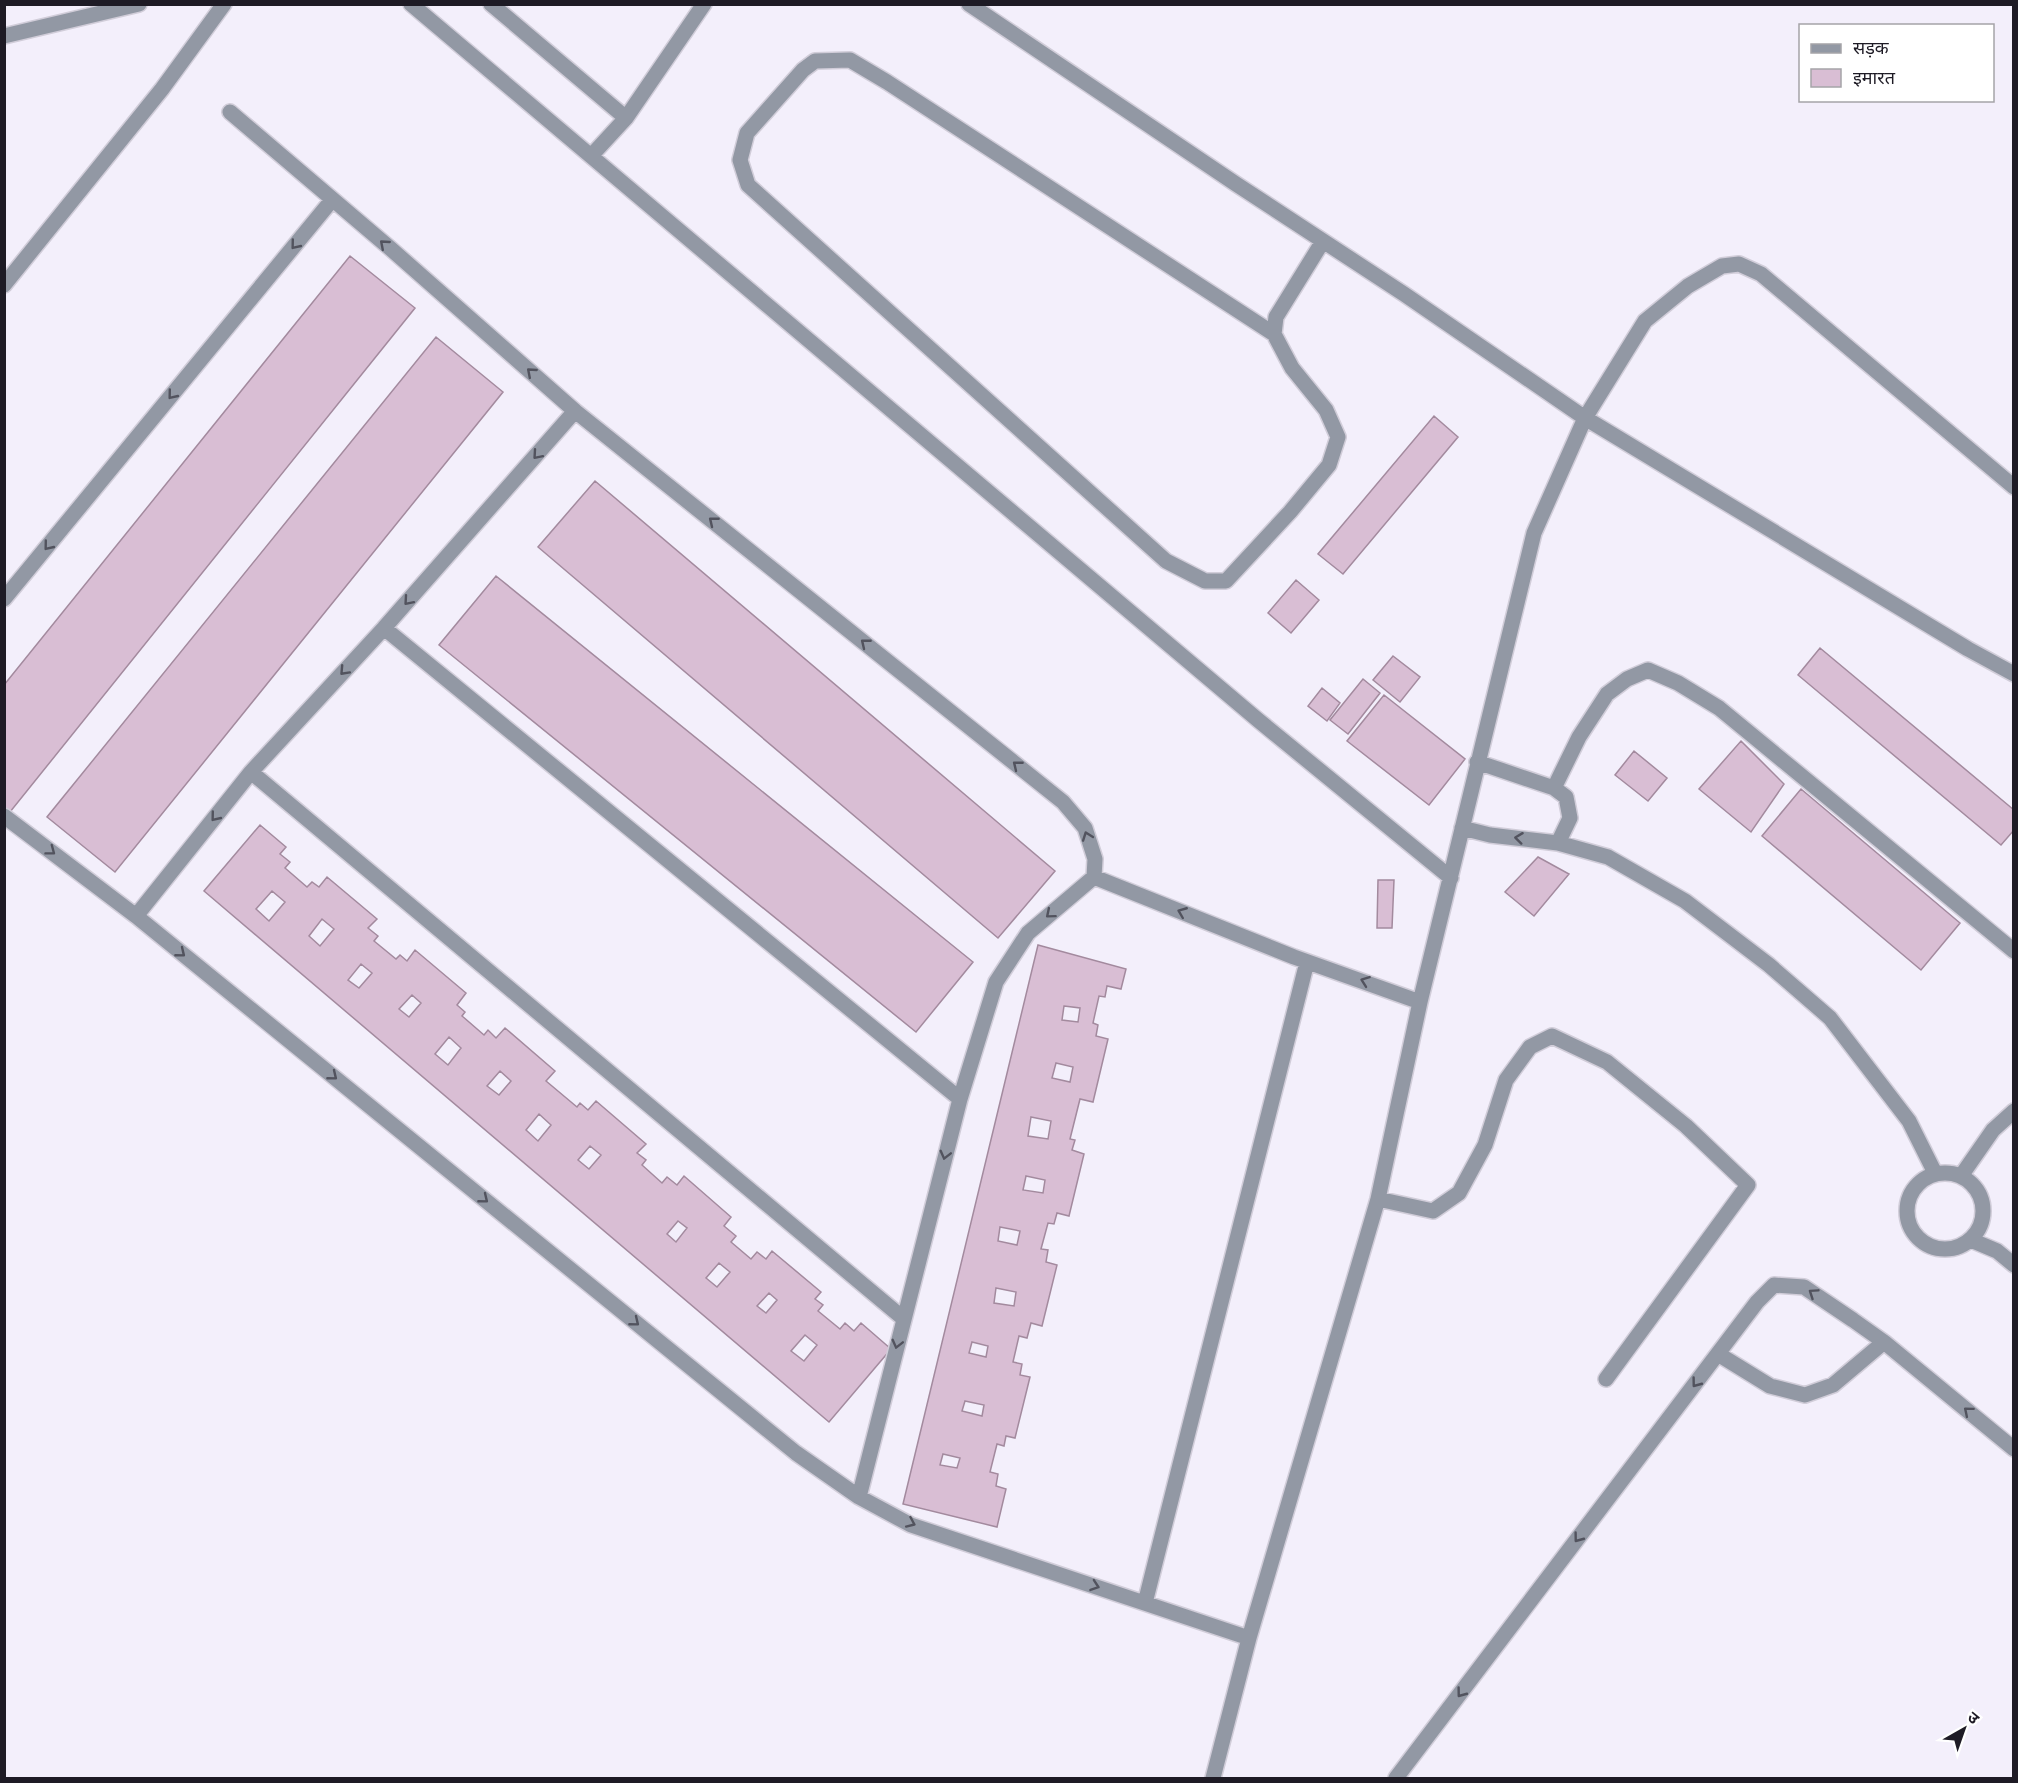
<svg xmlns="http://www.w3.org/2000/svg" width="2018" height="1783" font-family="'Asap Condensed','Noto Sans Devanagari',sans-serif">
<rect width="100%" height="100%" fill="#f3effb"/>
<path fill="#d9bed4" stroke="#a38a9e" stroke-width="1.5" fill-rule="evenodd" d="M350 256 415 308 10 812 4 808V685Z
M436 337 503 392 115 872 47 817Z
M1434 416 1458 437 1343 574 1318 554Z
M595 481 1055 871 998 938 538 547Z
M496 576 973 962 916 1032 439 645Z
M1296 580 1319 600 1291 633 1268 613Z
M1820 648 2014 810V830L2001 845 1798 675Z
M1393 656 1420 677 1400 702 1373 680Z
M1363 679 1380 693 1348 734 1330 720Z
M1322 688 1340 703 1327 721 1308 706Z
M1384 695 1465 759 1429 805 1347 741Z
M1741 741 1784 784 1751 832 1699 789Z
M1634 751 1667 778 1648 801 1615 775Z
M1801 789 1960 923 1921 970 1762 836Z
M260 825 286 847 280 854 290 862 285 868 307 887 312 882 319 887 327 877 377 919 368 928 378 936 374 941 396 959 400 955 407 961 415 950 466 993 457 1005 465 1012 462 1016 484 1035 488 1030 496 1038 505 1028 555 1071 546 1081 577 1107 580 1103 588 1110 596 1101 646 1144 637 1153 646 1160 642 1165 662 1183 667 1177 677 1185 684 1176 731 1217 724 1226 736 1236 731 1242 751 1259 757 1252 766 1259 772 1251 821 1292 815 1299 823 1305 818 1311 840 1329 845 1323 854 1331 861 1323 891 1349 829 1422 204 891Z
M1538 857 1569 874 1534 916 1505 892Z
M1378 880H1394L1392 928H1377Z
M272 891 285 902 269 921 256 909Z
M322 919 334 929 320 946 309 936Z
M1038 945 1126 969 1121 989 1107 986 1105 997 1099 996 1093 1023 1098 1025 1096 1036 1108 1039 1093 1102 1080 1099 1070 1139 1075 1140 1072 1150 1084 1154 1069 1216 1057 1213 1054 1224 1048 1223 1041 1249 1048 1250 1046 1262 1057 1265 1042 1326 1031 1323 1027 1338 1019 1336 1013 1362 1022 1364 1020 1375 1030 1377 1015 1438 1006 1436 1004 1446 997 1444 990 1472 998 1474 996 1486 1006 1489 997 1527 903 1504ZM1064 1006 1080 1008 1078 1022 1062 1020ZM1056 1063 1073 1067 1070 1082 1052 1078ZM1031 1117 1051 1121 1048 1139 1028 1136ZM1026 1176 1045 1180 1043 1193 1023 1190ZM1000 1227 1020 1231 1017 1245 998 1241ZM996 1288 1016 1292 1014 1306 994 1303ZM972 1342 988 1346 986 1357 969 1353ZM965 1401 984 1405 982 1416 962 1411ZM943 1454 960 1458 957 1468 940 1465Z
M361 964 372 973 359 988 348 980Z
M412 995 421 1003 409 1017 399 1009Z
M449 1037 461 1048 448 1065 435 1054Z
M500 1071 511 1081 499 1095 487 1086Z
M539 1114 551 1125 538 1141 526 1130Z
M590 1146 601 1155 589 1169 578 1160Z
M678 1221 687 1228 676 1242 667 1234Z
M719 1263 730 1272 717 1287 706 1278Z
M769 1293 777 1300 766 1313 757 1306Z
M805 1335 817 1345 804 1361 791 1351Z"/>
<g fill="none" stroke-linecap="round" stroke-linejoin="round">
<defs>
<path id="minor" d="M411 4 1258 720 1451 878
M491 4 626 118
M969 4 1236 184 1404 294 1585 418 1968 649 2014 674
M4 36 139 4
M230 112 391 249 575 411 1063 802 1085 828 1095 859 1094 877 1028 933 996 982 960 1099 859 1497
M591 156 626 118 704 4
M4 285 162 89 224 4
M1274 334 887 82 850 60 815 61 803 70 747 133 740 160 748 185 1166 561 1205 581H1226L1290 512 1329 465 1338 437 1326 410 1292 368 1274 334 1276 317 1323 241
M4 599 332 200
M384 628 960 1099
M251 772 904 1319
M1554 788 1579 737 1607 694 1627 679 1648 670 1678 683 1719 708 2014 951
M4 816 136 916 796 1453 859 1497 911 1525 1249 1638
M1462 828 1490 835 1558 843 1570 818 1566 797 1554 788 1477 762
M1558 843 1608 857 1685 901 1769 965 1830 1018 1909 1121 1935 1173
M1094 877 1294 957 1420 1002
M136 916 251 772 384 628 575 411
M1907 1211a38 38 0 1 1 76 0a38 38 0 1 1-76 0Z
M1961 1176 1993 1130 2014 1111
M1378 1199 1433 1211 1459 1193 1485 1145 1506 1080 1530 1047 1552 1036 1607 1062 1686 1126 1748 1185 1606 1379
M1971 1240 1997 1251 2014 1265
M1718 1354 1770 1386 1805 1395 1833 1385 1884 1342
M1145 1603 1307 962
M1213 1778 1249 1638 1378 1199 1420 1002 1534 533 1585 418 1645 321 1688 286 1722 266 1739 264 1761 274 2014 487
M1396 1778 1757 1302 1774 1285 1804 1287 1853 1320 1884 1342 2014 1449"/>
</defs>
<use href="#minor" stroke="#d1cdd9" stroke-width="18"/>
<use href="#minor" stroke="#9298a4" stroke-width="15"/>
</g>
<defs><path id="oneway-chevron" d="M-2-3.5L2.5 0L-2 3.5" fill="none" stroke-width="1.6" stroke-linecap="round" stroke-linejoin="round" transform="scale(1.5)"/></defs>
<g stroke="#52535e">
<use href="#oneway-chevron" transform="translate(384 244) rotate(-139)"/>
<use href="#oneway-chevron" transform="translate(295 245) rotate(129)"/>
<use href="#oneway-chevron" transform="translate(531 372) rotate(-139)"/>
<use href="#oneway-chevron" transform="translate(172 395) rotate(129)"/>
<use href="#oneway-chevron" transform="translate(537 455) rotate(131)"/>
<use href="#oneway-chevron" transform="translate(713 521) rotate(-141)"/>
<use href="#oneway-chevron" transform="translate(48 546) rotate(129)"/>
<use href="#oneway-chevron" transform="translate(408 601) rotate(131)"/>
<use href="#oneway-chevron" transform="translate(865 643) rotate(-141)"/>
<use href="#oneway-chevron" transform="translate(344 671) rotate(133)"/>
<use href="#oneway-chevron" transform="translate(1017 765) rotate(-141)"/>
<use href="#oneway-chevron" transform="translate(215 817) rotate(129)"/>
<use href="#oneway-chevron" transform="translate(1087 836) rotate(-110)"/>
<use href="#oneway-chevron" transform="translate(1519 838) rotate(-173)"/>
<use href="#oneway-chevron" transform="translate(51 851) rotate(37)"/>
<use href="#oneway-chevron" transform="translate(1182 912) rotate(-158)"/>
<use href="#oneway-chevron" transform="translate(1050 914) rotate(140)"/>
<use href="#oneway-chevron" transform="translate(181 953) rotate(39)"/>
<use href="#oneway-chevron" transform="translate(1365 981) rotate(-160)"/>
<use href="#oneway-chevron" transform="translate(333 1076) rotate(39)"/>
<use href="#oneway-chevron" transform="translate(945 1155) rotate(104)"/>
<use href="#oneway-chevron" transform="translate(484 1199) rotate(39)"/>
<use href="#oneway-chevron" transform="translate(1813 1293) rotate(-146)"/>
<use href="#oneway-chevron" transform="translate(635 1322) rotate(39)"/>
<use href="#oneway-chevron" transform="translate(897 1344) rotate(104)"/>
<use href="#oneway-chevron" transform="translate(1696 1383) rotate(127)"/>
<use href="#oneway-chevron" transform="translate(1968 1411) rotate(-140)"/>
<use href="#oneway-chevron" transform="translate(911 1523) rotate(24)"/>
<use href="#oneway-chevron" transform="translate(1578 1538) rotate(127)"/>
<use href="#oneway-chevron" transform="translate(1095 1586) rotate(19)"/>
<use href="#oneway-chevron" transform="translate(1461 1693) rotate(127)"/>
</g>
<rect width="2018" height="1783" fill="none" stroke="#1e1b25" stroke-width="12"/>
<rect x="1799" y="24" width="195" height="78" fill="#ffffff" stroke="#a5a4a8" stroke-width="1.5"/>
<rect x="1811" y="44" width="30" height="9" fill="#9298a4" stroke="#a5a4a8" stroke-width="1.5"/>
<text x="1853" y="54" font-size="18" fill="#1e1b25">सड़क</text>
<rect x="1811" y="69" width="30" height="18" fill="#d9bed4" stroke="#a5a4a8" stroke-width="1.5"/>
<text x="1853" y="84" font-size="18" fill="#1e1b25">इमारत</text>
<g transform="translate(1964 1729) rotate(40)" stroke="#ffffff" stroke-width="4.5" paint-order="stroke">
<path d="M0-4.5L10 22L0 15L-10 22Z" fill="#1e1b25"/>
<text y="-9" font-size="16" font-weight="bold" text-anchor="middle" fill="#1e1b25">उ</text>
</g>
</svg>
